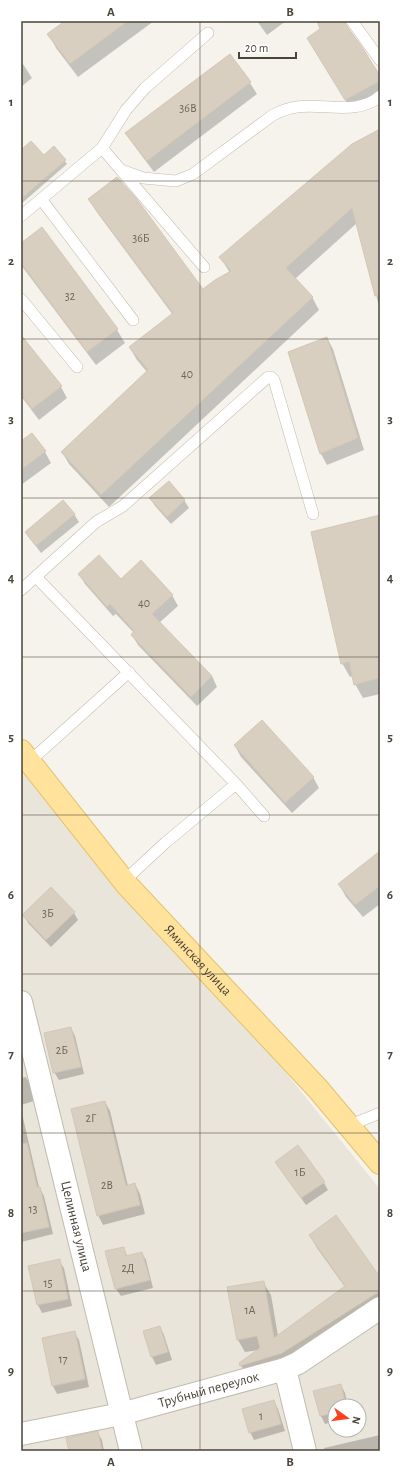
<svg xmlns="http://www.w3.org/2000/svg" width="401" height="1472" font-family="'Alegreya Sans',sans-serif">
<rect width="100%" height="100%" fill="#f6f3ec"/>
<path fill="#eae5da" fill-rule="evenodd" d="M21 746 380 1189V1451H21ZM335 1406H359V1430H335Z"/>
<path fill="#0003" d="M66 21H154L78 77 56 48 49 34Z
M257 21H286L267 35Z
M318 21H344L380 78V95L352 111 315 49 321 29Z
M230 55 250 83 257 94 154 172 133 144 126 133Z
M21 61 32 78 21 87Z
M380 130V310L357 223 295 279 312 297 319 310 109 507 69 464 62 452 147 372 137 360 130 348 173 315 96 211 89 199 203 291 230 273 220 257Z
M54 147 67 164 21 204V151L43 156Z
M42 228 117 330 125 343 96 365 21 265V244Z
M21 336 61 387 67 398 39 420 21 396Z
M327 338 333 349 364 450 327 465 321 454 289 352Z
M21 442 45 452 51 463 21 485Z
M151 499 184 500 189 508 171 524 155 506Z
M74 514 79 522 41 553 26 533Z
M380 516V694L363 698 355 684 353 676 350 677 342 663Z
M79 574 121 581 172 595 178 606 159 623 212 676 217 687 197 706 138 645 132 635 134 633 116 614 113 616 85 584Z
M235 746 313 777 319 788 292 813 241 757Z
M380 853V904L363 917 346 897 339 884Z
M74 913 78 920 51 947 28 923 24 915Z
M71 1028 75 1036 84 1074 59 1080 54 1072Z
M26 1077 30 1085 34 1101 21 1105V1078Z
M105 1102 110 1111 128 1186 135 1184 140 1194 145 1214 103 1225 98 1215Z
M21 1109 39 1187 44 1196 53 1234 21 1242Z
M281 1170 324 1183 328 1190 306 1205Z
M310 1235 380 1278V1309L249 1379 240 1364 259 1350 245 1352 238 1340 263 1282 271 1295 278 1336 345 1287 317 1248Z
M123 1248 128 1257 142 1253 146 1260 153 1288 121 1296 116 1289Z
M59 1261 64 1268 72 1306 42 1313 38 1305 29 1267Z
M160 1327 164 1335 172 1360 156 1365 152 1357 144 1332Z
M74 1332 79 1340 89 1387 57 1394 53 1386 43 1339Z
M341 1385 345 1393 348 1406H335V1421L325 1424 321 1416 315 1392Z
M274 1401 278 1409 285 1431 254 1440 250 1432Z
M98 1433 102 1440 104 1451H70Z
M380 1435V1451H325L324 1448Z"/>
<path fill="#d8cfc1" stroke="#d3c7b4" d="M65 21H128L70 64 47 34Z
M317 21H345L346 25 362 47 380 76V81L345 100 307 38 320 29Z
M230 54 251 82 147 161 125 133Z
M380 129V295L375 296 352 208 286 268 313 297 101 495 61 452 148 370 129 347 173 313 88 199 117 177 136 198 203 289 215 280 231 271 219 257 352 144Z
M31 141 44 155 54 146 66 160 21 199V150Z
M42 227 118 329 87 352 21 263V243Z
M21 335 62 386 32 409 21 395Z
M327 337 358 438 320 454 288 352Z
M32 433 46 451 21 470V441Z
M169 481 185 500 167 517 149 498Z
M63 500 75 514 36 546 25 532Z
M380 515V678L354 685 349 662 341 664 311 532Z
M99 555 121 579 141 560 173 595 152 614 212 676 191 697 131 635 134 631 110 604 107 607 78 574Z
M262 720 314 777 285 803 234 745Z
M380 851V886L355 905 338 884Z
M51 887 75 912 46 940 22 915Z
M71 1027 81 1067 53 1073 44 1033Z
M105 1101 126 1186 135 1183 140 1205 97 1216 71 1109Z
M27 1143 37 1187H40L49 1227 21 1233V1144Z
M298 1145 325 1182 301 1198 275 1162Z
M336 1215 380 1277V1291L282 1353 240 1366 239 1363 260 1348 257 1336 237 1340 227 1287 264 1281 274 1338 345 1286 309 1235Z
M124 1247 126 1256 142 1252 150 1280 115 1289 105 1251Z
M60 1259 68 1299 37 1305 28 1266Z
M160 1326 168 1352 151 1357 143 1331Z
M75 1331 85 1379 52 1386 42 1338Z
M341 1384 346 1406H335V1413L320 1416 313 1391Z
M274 1400 281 1424 249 1433 242 1409Z
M98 1431 102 1451H69L66 1438Z"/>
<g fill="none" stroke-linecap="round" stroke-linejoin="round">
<defs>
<path id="lane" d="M352 21 380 60
M102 148 204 267
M121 170 143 178 176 181 193 174 273 115C281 111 288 108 297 107 322 103 359 116 380 96
M41 199 133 320
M21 216 102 148 126 110 145 88 208 33
M21 299 77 367
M36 577 236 784 264 816
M21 590 96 522 123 506 268 377H271L274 380 313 514
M29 762 129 672
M124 881 165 843 236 784
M348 1126 380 1113"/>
<g id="street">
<path id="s1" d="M21 1002 131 1451"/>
<path d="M285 1369 305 1451"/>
<path id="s2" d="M21 1434 121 1414 285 1369 298 1363 380 1308"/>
</g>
<g id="primary">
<path id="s3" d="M21 751 127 885 318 1089 380 1163"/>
</g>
</defs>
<use href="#lane" stroke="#c2bbae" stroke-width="12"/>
<use href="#street" stroke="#c2bbae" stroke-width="24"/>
<use href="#primary" stroke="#e6c16a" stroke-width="24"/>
<use href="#lane" stroke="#fff" stroke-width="11"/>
<use href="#street" stroke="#fff" stroke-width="22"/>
<use href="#primary" stroke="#ffe39c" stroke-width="22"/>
</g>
<path fill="none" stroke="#4b4439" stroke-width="1" stroke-opacity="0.55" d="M200 21V1451M21 181H380M21 339H380M21 498H380M21 657H380M21 815H380M21 974H380M21 1133H380M21 1291H380"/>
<g text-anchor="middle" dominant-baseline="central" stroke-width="4" stroke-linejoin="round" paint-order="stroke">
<g font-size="12" fill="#6e675b">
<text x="188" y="108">36В</text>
<text x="141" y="238">36Б</text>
<text x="70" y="296">32</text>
<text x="187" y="374">40</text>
<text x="144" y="603">40</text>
<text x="48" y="913">3Б</text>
<text x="62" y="1050">2Б</text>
<text x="91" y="1118">2Г</text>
<text x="300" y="1172">1Б</text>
<text x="107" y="1185">2В</text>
<text x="33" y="1209">13</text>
<text x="128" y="1268">2Д</text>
<text x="48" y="1283">15</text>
<text x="250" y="1310">1А</text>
<text x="63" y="1359">17</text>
<text x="261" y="1416">1</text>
</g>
<g font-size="14" fill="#4b4439" stroke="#fff">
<text stroke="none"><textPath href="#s3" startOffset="274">Яминская улица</textPath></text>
<text stroke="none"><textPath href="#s1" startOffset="231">Целинная улица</textPath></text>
<text stroke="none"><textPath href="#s2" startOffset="193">Трубный переулок</textPath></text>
</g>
</g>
<rect width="401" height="1472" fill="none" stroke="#ffffff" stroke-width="44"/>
<g transform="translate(347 1418) rotate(104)"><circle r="19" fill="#ffffff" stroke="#b7b4b0"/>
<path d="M0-3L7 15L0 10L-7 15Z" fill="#fc3f1d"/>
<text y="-6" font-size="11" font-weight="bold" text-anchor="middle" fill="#4b4439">N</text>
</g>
<path d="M239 52v6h57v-6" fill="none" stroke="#4b4439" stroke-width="2"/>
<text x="245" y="52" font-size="12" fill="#4b4439" stroke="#ffffff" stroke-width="3" paint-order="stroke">20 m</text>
<rect x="22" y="22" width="357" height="1428" fill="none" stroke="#4b4439" stroke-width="1.5"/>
<g font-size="13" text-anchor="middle" font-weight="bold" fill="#4b4439">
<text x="111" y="16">A</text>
<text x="290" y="16">B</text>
<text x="11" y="106">1</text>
<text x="390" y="106">1</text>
<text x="11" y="265">2</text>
<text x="390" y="265">2</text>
<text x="11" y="423">3</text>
<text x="390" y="423">3</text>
<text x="11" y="582">4</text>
<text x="390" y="582">4</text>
<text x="11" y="741">5</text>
<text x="390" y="741">5</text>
<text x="11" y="899">6</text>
<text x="390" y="899">6</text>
<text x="11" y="1058">7</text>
<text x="390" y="1058">7</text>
<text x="11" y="1217">8</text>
<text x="390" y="1217">8</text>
<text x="11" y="1375">9</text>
<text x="390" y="1375">9</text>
<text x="111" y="1466">A</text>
<text x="290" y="1466">B</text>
</g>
</svg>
